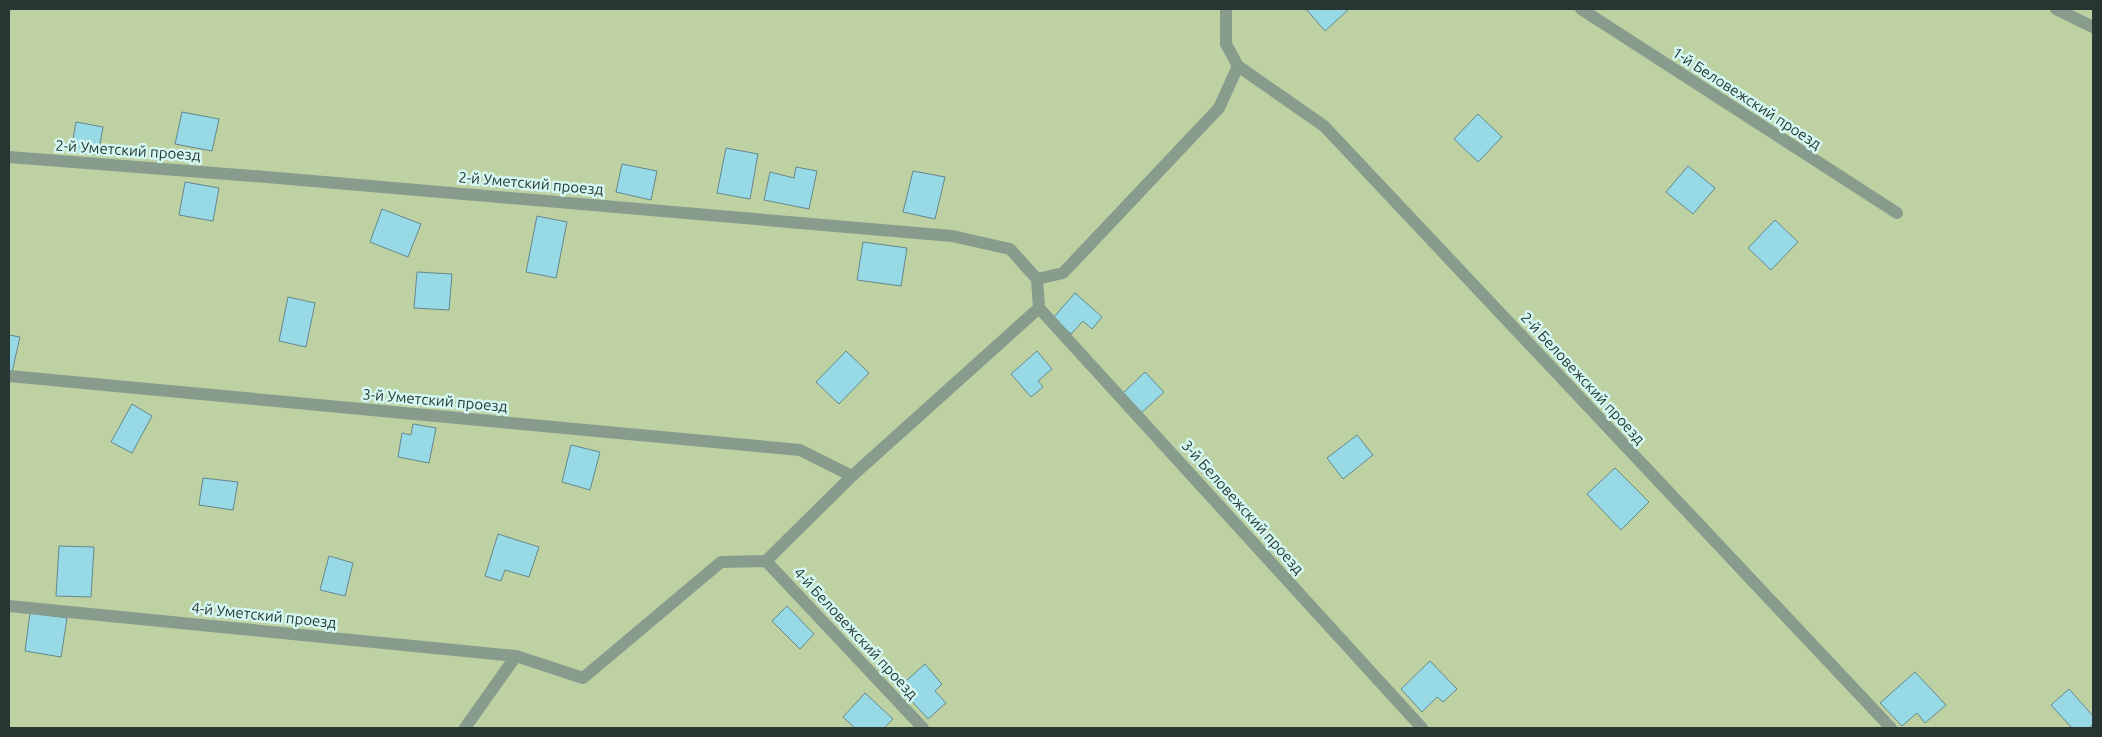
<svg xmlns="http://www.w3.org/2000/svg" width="2102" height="737" font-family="Ubuntu,sans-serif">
<rect width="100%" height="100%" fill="#c7ebe4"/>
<path fill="#bdd1a3" d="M9 9H2093V728H9Z"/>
<path fill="#97d9e5" stroke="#65878d" d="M1306 9H1349L1325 31Z
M182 112 219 119 212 151 175 144Z
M1478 114 1502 137 1478 162 1454 139Z
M76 122 103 127 98 155 71 151Z
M726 148 758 154 750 199 717 193Z
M622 164 657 171 651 200 616 192Z
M1688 166 1715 188 1693 214 1666 192Z
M796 167 817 171 809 209 764 200 770 172 794 178Z
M913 171 945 177 935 219 903 212Z
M185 182 219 188 213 221 179 215Z
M382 209 421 224 408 257 370 242Z
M537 216 567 222 556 278 526 272Z
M1775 220 1798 242 1771 270 1748 248Z
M863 242 907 248 901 286 857 280Z
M417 272 452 274 449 310 414 308Z
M1075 293 1102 317 1092 329 1083 321 1071 334 1053 318Z
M288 297 315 303 306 347 279 341Z
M9 335 20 337 12 372 9 371Z
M846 351 869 373 839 404 816 382Z
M1037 351 1052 369 1038 381 1043 387 1031 397 1011 374Z
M1145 372 1164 392 1139 415 1121 395Z
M132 404 152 416 132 453 111 442Z
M413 424 436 428 429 463 398 457 402 433 411 435Z
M1357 435 1373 455 1343 479 1327 458Z
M571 445 600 452 590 490 562 482Z
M1615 468 1649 502 1621 530 1587 494Z
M203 478 238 482 233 510 199 505Z
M498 534 539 547 529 577 505 570 501 581 485 576Z
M59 546 94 547 91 597 56 596Z
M329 556 353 563 345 596 320 590Z
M787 606 814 634 800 649 772 621Z
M30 613 67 618 61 657 25 651Z
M1430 661 1457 689 1443 702 1437 697 1422 712 1401 689Z
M925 664 942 684 935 691 946 703 928 719 899 687Z
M1915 672 1946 705 1925 723 1917 713 1902 726 1880 703Z
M2069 689 2093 716V724L2089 728H2072L2051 705Z
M865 693 893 719 884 728H855L843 717Z"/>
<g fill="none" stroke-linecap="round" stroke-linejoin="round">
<path stroke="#889c8d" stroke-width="12" d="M1581 9 1897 213
M2056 9 2093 27
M1238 66 1324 126 1891 728
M9 157 266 177 952 236 1010 249 1037 279
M1039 308 1422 728
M9 376 800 450 852 476
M766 561 923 728
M9 606 516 656
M465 728 516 656 583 678 721 562 766 561 852 476 1039 308 1037 279 1063 273 1219 108 1238 66 1226 44V9"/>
</g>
<g text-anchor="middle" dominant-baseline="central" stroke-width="5" stroke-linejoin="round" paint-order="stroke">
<g font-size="15" fill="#283633" stroke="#d4f8f1">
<text transform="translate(1747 98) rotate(33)">1-й Беловежский проезд</text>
<text transform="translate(128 150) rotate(4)">2-й Уметский проезд</text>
<text transform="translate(531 183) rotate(5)">2-й Уметский проезд</text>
<text transform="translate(1583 378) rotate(47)">2-й Беловежский проезд</text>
<text transform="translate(435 400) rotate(5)">3-й Уметский проезд</text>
<text transform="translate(1243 507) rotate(48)">3-й Беловежский проезд</text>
<text transform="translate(264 615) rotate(6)">4-й Уметский проезд</text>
<text transform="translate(856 633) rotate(47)">4-й Беловежский проезд</text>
</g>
</g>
<rect width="2102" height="737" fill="none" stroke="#283633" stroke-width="20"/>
</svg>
